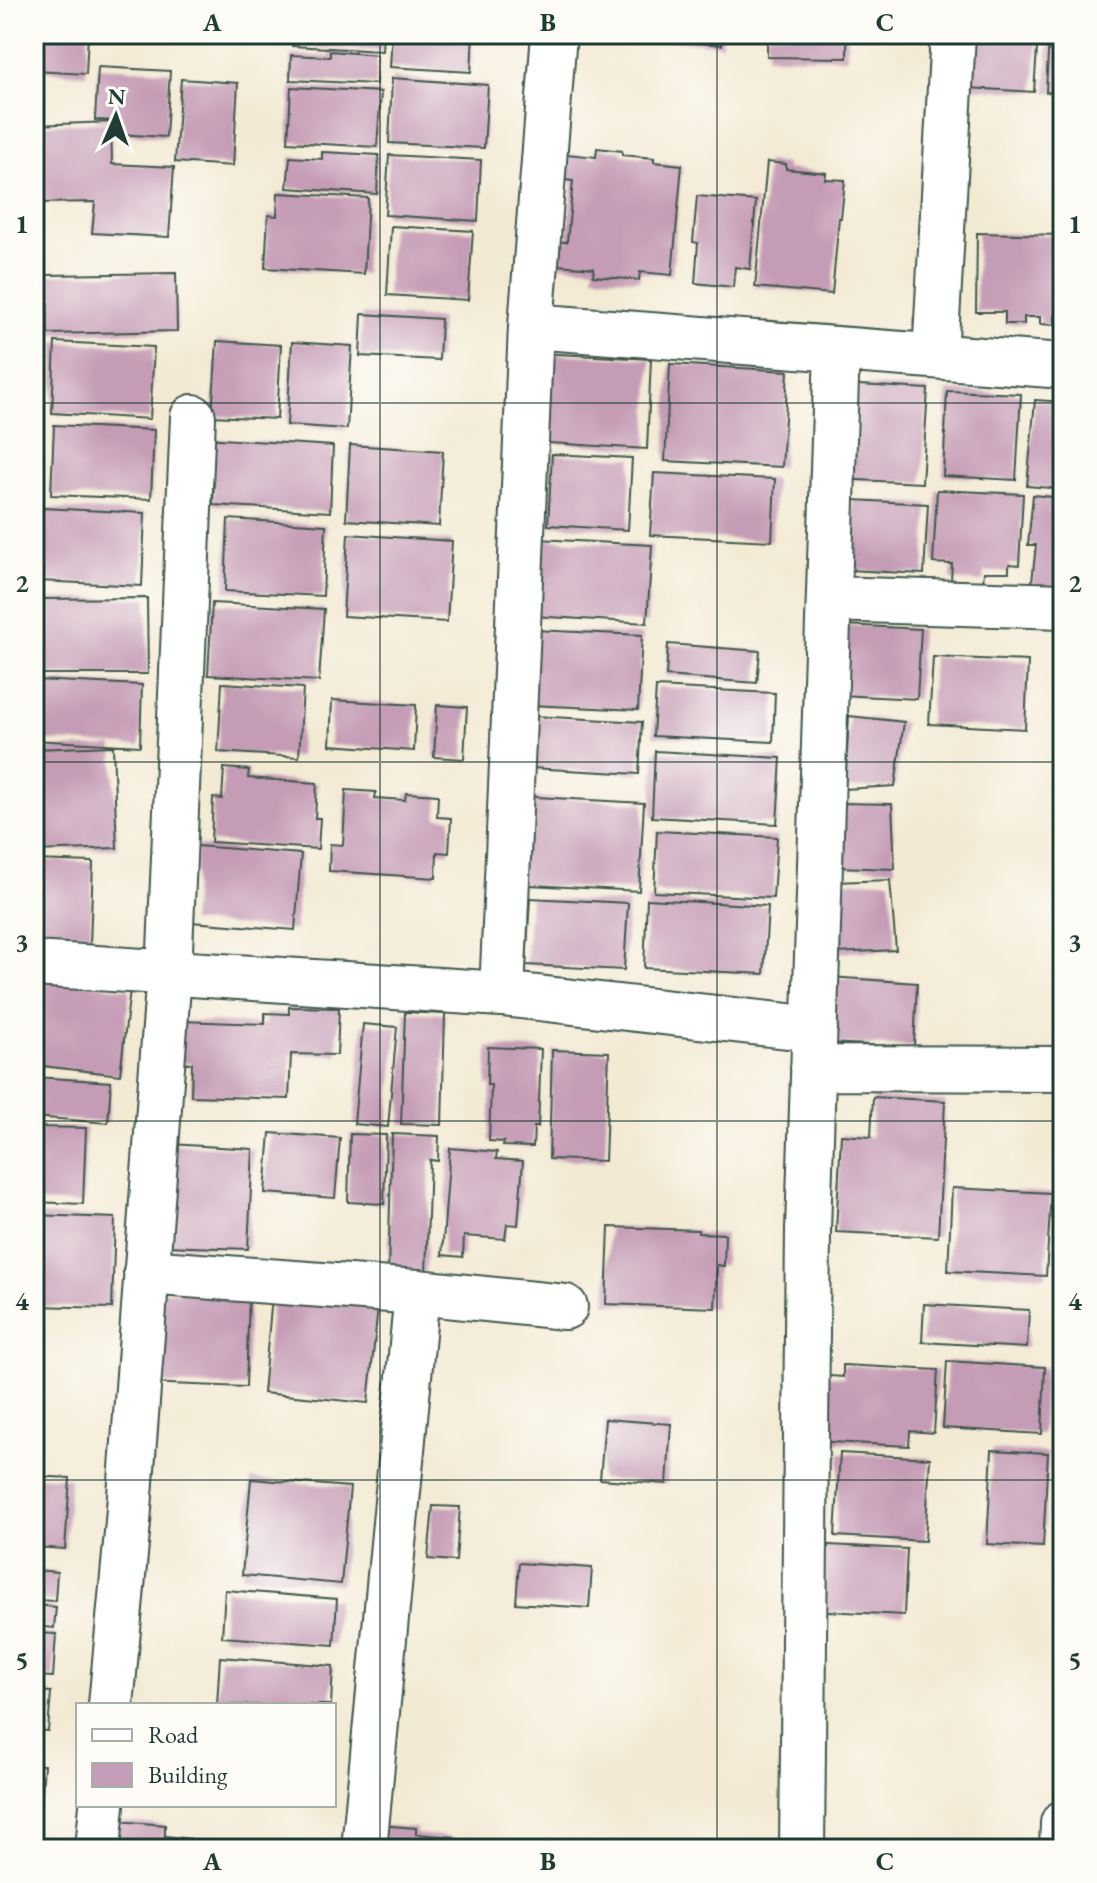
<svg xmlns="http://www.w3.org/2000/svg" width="1097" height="1883" font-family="'EB Garamond',serif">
<rect width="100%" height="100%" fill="#fdfcf7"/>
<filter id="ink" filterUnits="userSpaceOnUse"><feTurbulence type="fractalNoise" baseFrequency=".0125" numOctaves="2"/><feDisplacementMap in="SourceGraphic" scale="16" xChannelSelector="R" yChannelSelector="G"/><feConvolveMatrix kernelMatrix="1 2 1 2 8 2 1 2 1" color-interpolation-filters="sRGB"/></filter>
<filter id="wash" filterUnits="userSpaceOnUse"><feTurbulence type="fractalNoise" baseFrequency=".006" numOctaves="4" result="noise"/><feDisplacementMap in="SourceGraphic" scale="32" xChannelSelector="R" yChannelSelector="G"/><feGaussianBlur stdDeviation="1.8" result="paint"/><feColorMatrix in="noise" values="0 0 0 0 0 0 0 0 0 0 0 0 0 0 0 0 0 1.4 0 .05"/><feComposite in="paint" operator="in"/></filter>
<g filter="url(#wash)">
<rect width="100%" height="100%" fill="#f3ead4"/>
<g id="blocks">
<path fill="#c59cb6" d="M39 34H88L86 74 36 71Z
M292 34H383L382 51 292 46Z
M392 34H473L471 72 390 67Z
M634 34H722V45L634 37Z
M767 34H847V58L767 57Z
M971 34H1038L1034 92 968 88Z
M1049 34H1063V93L1046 92Z
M330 51 377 55 376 84 290 80 291 55 330 57Z
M98 67 170 71 166 137 117 134 118 121 95 120Z
M392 78 488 85 484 148 389 143Z
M181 79 238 83 233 166 175 162Z
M291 87 381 92 377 147 288 142Z
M111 122 112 164 174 167 169 237 92 233 95 202 36 203 34 125Z
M597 148 622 151V155L654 158V162L682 165 672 275 640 272 639 280 593 276 594 268 557 265 559 242H567L573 181 564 180 567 154 596 157Z
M322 152 379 155 377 194 287 188 290 157 322 159Z
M389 155 481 160 478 221 385 215Z
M767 162 786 164V169L826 173 825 179 845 180 841 218H839L832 294 755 287Z
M278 193 368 198 364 274 265 268 268 215 277 216Z
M697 196 756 201 750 269 735 267 733 287 695 283 698 243 693 242Z
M391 226 473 231 468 300 387 295Z
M977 233 1063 235V315L1055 314V325L1040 324V317H1024V324H1005V312H976Z
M176 273 177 331 48 334 47 275Z
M362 314 441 319 439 360 360 356Z
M217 341 281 345 277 419 212 416Z
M55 342 154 347 150 419 52 413Z
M292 342 352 346 347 429 287 425Z
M538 353 651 359 647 449 533 442Z
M670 364 788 371 782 467 665 461Z
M841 384 928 389 922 483 836 479Z
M947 391 1021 394 1016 480 943 476Z
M1035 400 1063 402 1062 489 1027 486Z
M54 425 154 430 151 499 51 495Z
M204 438 333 446 330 512 213 505 214 481H202Z
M350 445 443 451 439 526 346 520Z
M552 454 632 458 628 530 548 525Z
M654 473 775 479 772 541 650 535Z
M937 490 1023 494 1019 565 1009 564V572H984L983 582 951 580 952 564 933 563Z
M1033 495 1063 498V603L1030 600 1036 545H1028Z
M853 500 928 504 924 574 849 570Z
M42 508 145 513 142 586 39 581Z
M228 519 326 525 323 596 225 591Z
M348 534 452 541 447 622 343 616Z
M537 539 652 545 647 623 533 616Z
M147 598 148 674H42L41 599Z
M212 603 324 609 319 681 208 675Z
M844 625 921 629 917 699 840 695Z
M534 630 642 635 638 710 530 705Z
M668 644 760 651 757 683 666 676Z
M933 657 1028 661 1025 729 929 724Z
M34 680 142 685 140 746 34 740Z
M222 683 303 688 299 757 218 752Z
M656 687 775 693 773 742 653 736Z
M332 700 416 705 414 751 330 745Z
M437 705 467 707 464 759 434 757Z
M533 716 642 722 639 774 530 768Z
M849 716 904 722 895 786 845 789Z
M113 746 117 848 34 851V749Z
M655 751 781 758 777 824 652 817Z
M224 768 249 770 248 778 317 783 315 818H320L318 849 211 842 213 798 222 799Z
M346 790 376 792 375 798 405 800 406 793 438 795 437 817 451 818 449 853 437 852 436 878 329 871 330 844 343 845Z
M517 796 644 803 639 891 512 884Z
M838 803 892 804 895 869 837 867Z
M657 831 777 837 773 898 654 892Z
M197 846 301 854 295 930 191 922Z
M34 860 93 862 90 947 34 945Z
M890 880 896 950 836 953 835 882Z
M530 898 628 903 624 970 526 965Z
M647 899 768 906 764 974 644 968Z
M830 977 917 983 914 1047 827 1043Z
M34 979 130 989 120 1075 34 1065Z
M289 1007 339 1008 337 1055 291 1054 289 1099 191 1096 192 1063H179L180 1021 265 1024V1013L289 1014Z
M405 1012 445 1014 442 1125 401 1124Z
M363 1024 397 1027 388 1127 354 1124Z
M488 1047 541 1049 538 1127H534L533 1147 503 1146 504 1142 489 1141 491 1085H487Z
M552 1050 609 1052 605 1161 549 1159Z
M34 1077 111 1082 108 1123 34 1117Z
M873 1097 945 1101 938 1237 836 1232 841 1135 871 1137Z
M34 1127 86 1128 83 1204 34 1202Z
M270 1133 340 1138 335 1198 265 1193Z
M350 1134 386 1135 384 1204 348 1202Z
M392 1134 439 1136 438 1161 430 1160 426 1273 388 1272Z
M169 1144 253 1149 248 1249 165 1246Z
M450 1148 497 1152 496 1159 523 1161 518 1225 507 1224 505 1239 464 1236 463 1257 442 1255Z
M952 1188 1051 1193 1046 1276 948 1271Z
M34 1215 115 1218 112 1308 34 1306Z
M609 1227 698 1230V1233L725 1234 724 1266 717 1265 715 1308 606 1304Z
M147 1290 249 1294 246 1387 143 1383Z
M272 1297 378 1307 368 1403 263 1393Z
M924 1304 1029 1310 1027 1348 922 1342Z
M947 1361 1045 1367 1042 1434 943 1428Z
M843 1365 938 1370 934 1433 910 1431 909 1446 812 1441 816 1375 843 1377Z
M605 1419 671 1424 667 1484 600 1479Z
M992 1450 1048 1453 1043 1547 987 1544Z
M840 1453 930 1458 925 1541 835 1536Z
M34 1476 70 1478 65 1549 34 1547Z
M251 1479 350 1487 341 1584 242 1575Z
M433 1506 460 1507 456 1561 428 1559Z
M809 1544 907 1549 904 1615 806 1610Z
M519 1563 592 1568 589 1608 516 1603Z
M34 1570 57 1572 55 1601 34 1600Z
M225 1590 337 1599 334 1645 222 1637Z
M34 1605 56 1607 54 1628 34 1626Z
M34 1633 56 1634 53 1677 34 1676Z
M220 1657 333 1666 331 1705H217Z
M34 1691 51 1692 48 1731 34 1730Z
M34 1765H44L41 1805 34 1804Z
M118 1821 165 1825V1836L191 1839 190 1849H116Z
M379 1825 416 1828V1834L454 1837 453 1849H378Z"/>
</g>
</g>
<g filter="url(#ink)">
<use href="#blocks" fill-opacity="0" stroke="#3f574c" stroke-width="2"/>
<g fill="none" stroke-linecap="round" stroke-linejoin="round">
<defs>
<path id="minor" d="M531 326 1063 366
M935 356 953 34
M829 599 1063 606
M34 964 502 994 815 1029
M502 994 531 326 554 34
M813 1068 1063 1069
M146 1272 417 1292 565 1307
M111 1705 128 1522 169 973 193 417
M98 1849 102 1805
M364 1849 417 1292
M802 1849 808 1229 837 349
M1062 1849 1063 1823"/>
</defs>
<use href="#minor" stroke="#3f574c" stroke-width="48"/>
<use href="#minor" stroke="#fff" stroke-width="44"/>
</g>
</g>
<path fill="none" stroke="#1f3d34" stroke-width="2" stroke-opacity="0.55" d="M380 34V1849M717 34V1849M34 403H1063M34 762H1063M34 1121H1063M34 1480H1063"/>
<rect width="1097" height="1883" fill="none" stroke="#fdfcf7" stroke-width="88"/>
<rect x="76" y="1703" width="260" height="104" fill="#fdfcf7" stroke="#a4b0a9" stroke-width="2"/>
<rect x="92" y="1729" width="40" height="12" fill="#ffffff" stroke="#a4b0a9" stroke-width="2"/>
<text x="148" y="1743" font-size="24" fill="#1f3d34">Road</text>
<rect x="92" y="1763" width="40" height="24" fill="#c59cb6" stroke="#a4b0a9" stroke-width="2"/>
<text x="148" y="1783" font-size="24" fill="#1f3d34">Building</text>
<g transform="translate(116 116) rotate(2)" stroke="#fdfcf7" stroke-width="6" paint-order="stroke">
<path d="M0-6L14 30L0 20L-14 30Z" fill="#1f3d34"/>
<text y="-12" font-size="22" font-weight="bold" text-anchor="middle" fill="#1f3d34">N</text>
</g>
<rect x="44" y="44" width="1009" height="1795" fill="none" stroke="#1f3d34" stroke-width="3"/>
<g font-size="26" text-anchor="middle" font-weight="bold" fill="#1f3d34">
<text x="212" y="31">A</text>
<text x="548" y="31">B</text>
<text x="885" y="31">C</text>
<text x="22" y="233">1</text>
<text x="1075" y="233">1</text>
<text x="22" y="592">2</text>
<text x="1075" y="592">2</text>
<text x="22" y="951">3</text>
<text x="1075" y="951">3</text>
<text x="22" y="1310">4</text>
<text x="1075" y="1310">4</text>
<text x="22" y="1669">5</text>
<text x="1075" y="1669">5</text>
<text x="212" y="1870">A</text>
<text x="548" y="1870">B</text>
<text x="885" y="1870">C</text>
</g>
</svg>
